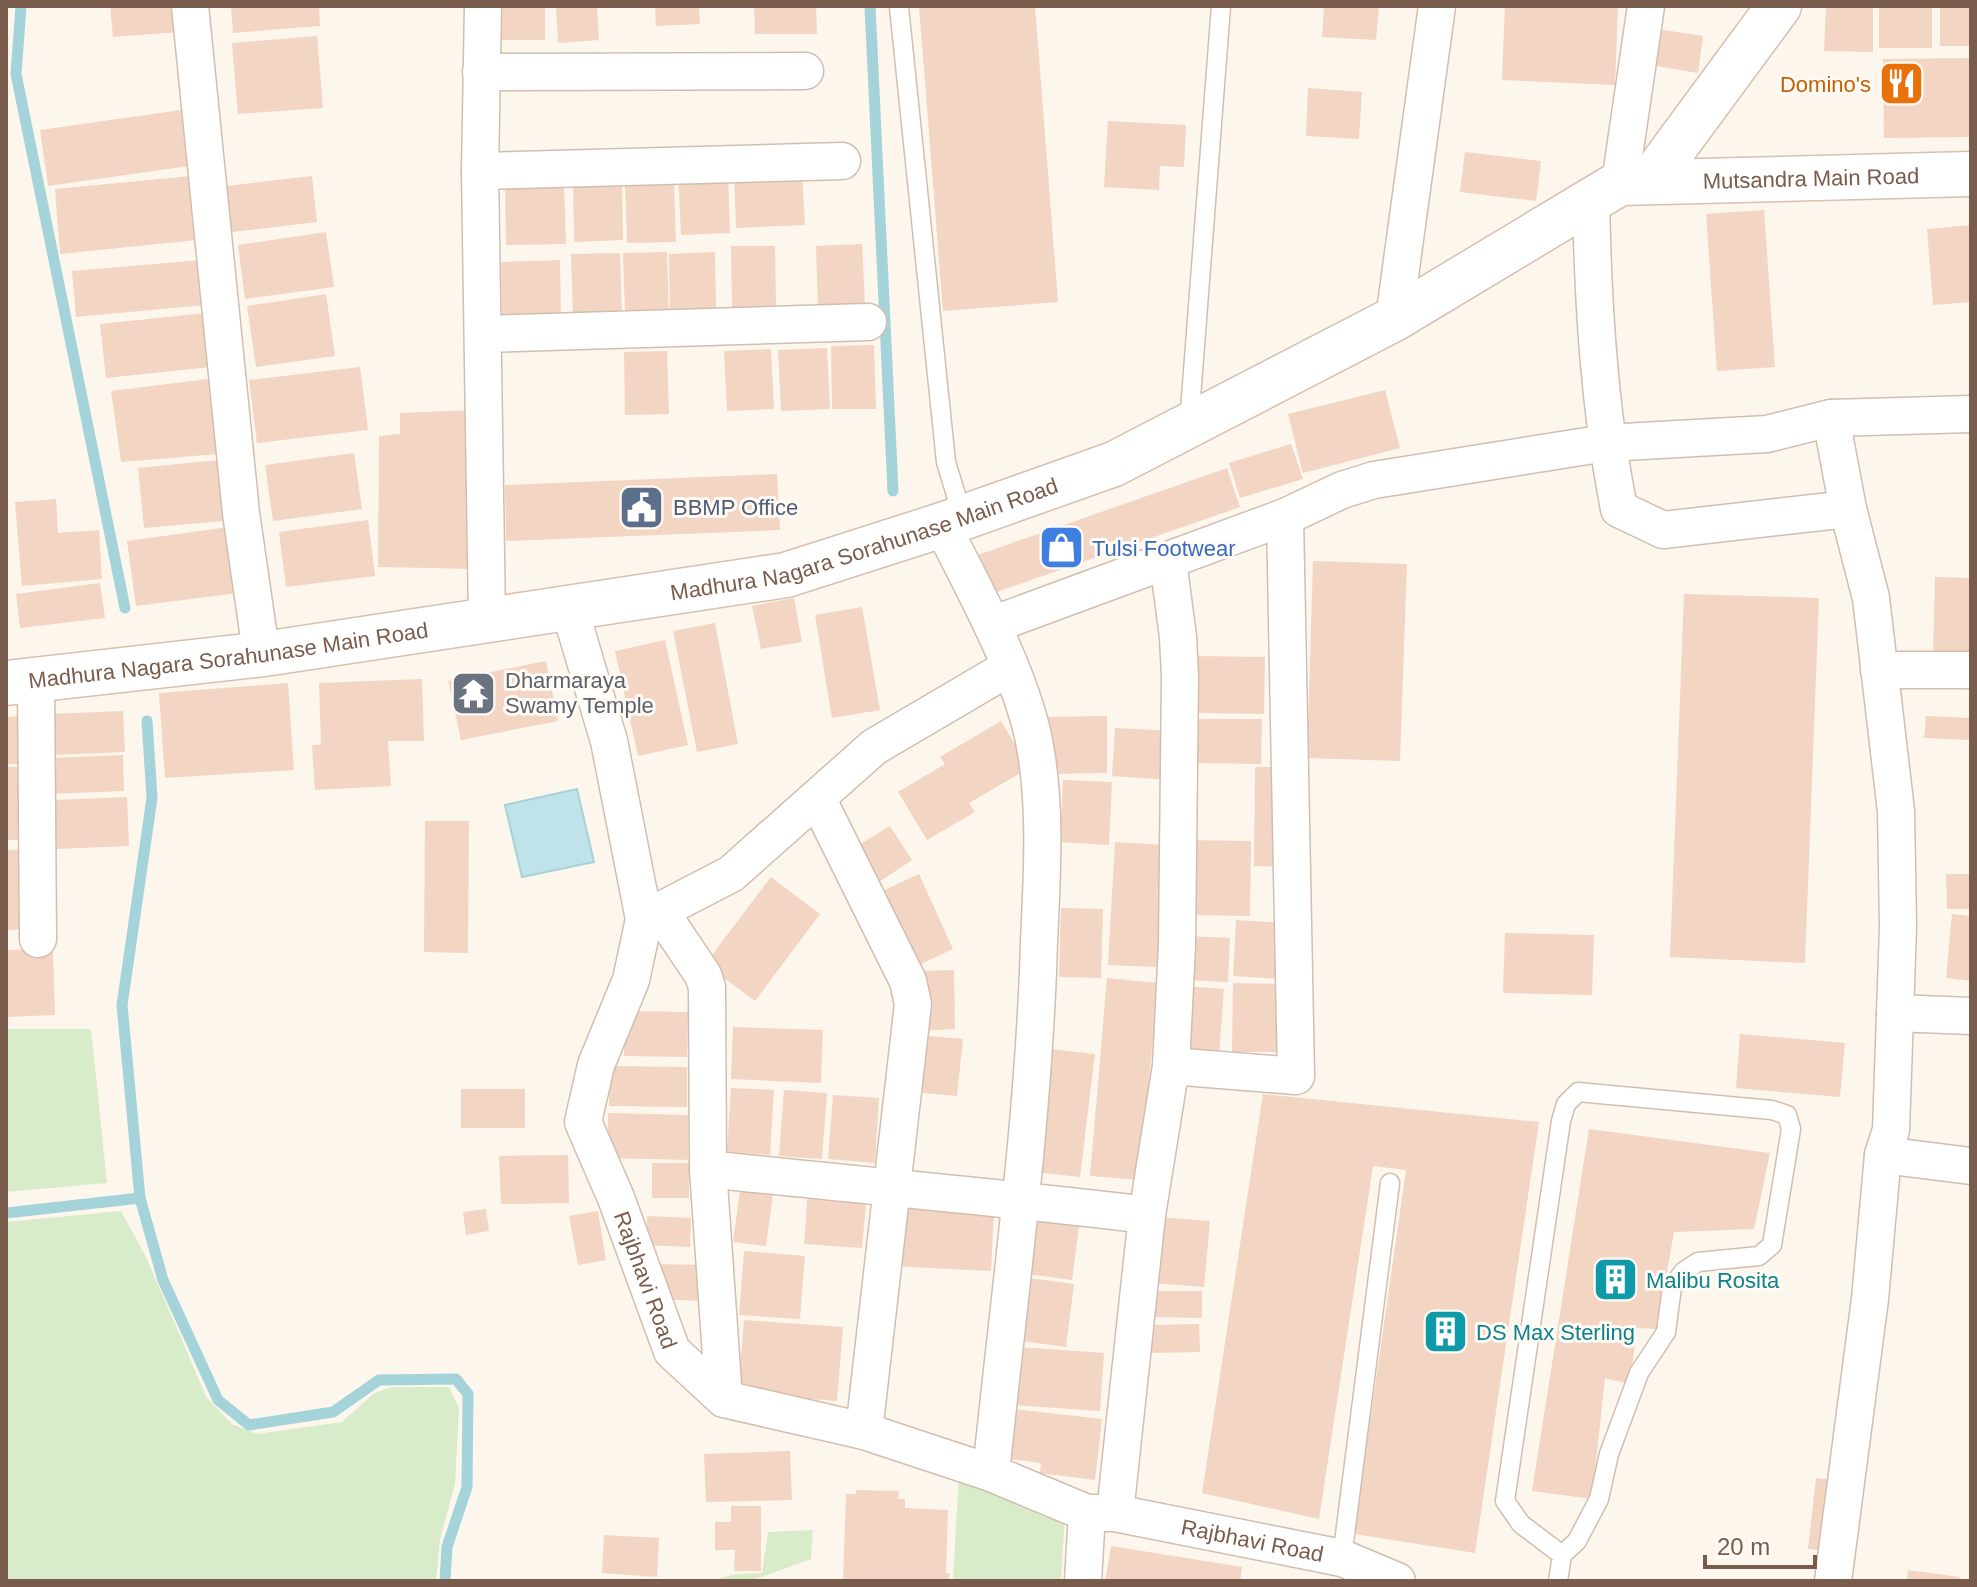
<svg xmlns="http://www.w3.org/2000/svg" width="1977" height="1587" font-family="Arial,sans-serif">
<rect width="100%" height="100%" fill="#fdf6ec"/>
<path fill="#d8ecc9" d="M6 1029H91L107 1183 6 1192Z
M121 1211 146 1257 207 1398 232 1424 257 1434 342 1422 373 1394 391 1387H449L459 1408 455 1484 440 1540 436 1581H6V1222Z
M959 1474 1065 1513 1061 1581H953Z
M813 1530 811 1559 750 1581H711L735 1574 762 1573 768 1532Z"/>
<path fill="#bfe3e8" stroke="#a5d3da" stroke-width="2" d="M577 789 594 862 522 877 505 805Z"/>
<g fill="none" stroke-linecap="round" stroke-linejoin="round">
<path stroke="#a5d3da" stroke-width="11" d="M21 6 16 74 125 608
M870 6 893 491
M147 721 152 798 122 1005 140 1198 163 1280 218 1400 249 1425 333 1412 379 1380 456 1379 468 1394 467 1487 447 1547 445 1581
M6 1213 140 1198"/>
</g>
<path fill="#f3d5c3" d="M110 6H176L179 32 113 37Z
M231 6H319L320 26 233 33Z
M501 6H545V40H501Z
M556 6H597L599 40 558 43Z
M655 6H699L700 24 656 26Z
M754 6H816L817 34H755Z
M919 6H1035L1058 302 943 311Z
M1324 6H1379L1376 40 1322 37Z
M1505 6H1618L1615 85 1502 80Z
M1826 6H1873V52L1824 51Z
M1879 6H1932V48H1879Z
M1940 6H1971V46H1940Z
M1657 29 1703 36 1698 73 1651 65Z
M317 36 323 108 238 114 232 43Z
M1971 58V137L1884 138 1883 59Z
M1308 88 1362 92 1359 139 1306 136Z
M181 110 189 166 48 186 40 130Z
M1108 121 1186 125 1184 167 1160 166 1159 190 1104 187Z
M1465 152 1541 161 1536 201 1460 192Z
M728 171 730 233 681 235 678 173Z
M802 172 805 225 736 228 734 175Z
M191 176 197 240 60 254 55 189Z
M312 176 317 222 232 232 227 186Z
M622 178 623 240 574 242 573 180Z
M674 180 676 242 627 243 625 181Z
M564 183 566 244 506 245 505 184Z
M1764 210 1775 367 1717 371 1706 214Z
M1971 225V302L1933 305 1927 229Z
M326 232 334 287 245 299 238 245Z
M862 244 865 306 818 307 816 246Z
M731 246H775L776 307 732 308Z
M667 252 669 314H625L623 253Z
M715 252 716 314 670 315 669 254Z
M620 253 622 315 573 316 571 254Z
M201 260 205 305 76 317 72 271Z
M560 260 561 321 502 322 501 262Z
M326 294 335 356 256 367 247 306Z
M206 313 211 367 106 378 100 324Z
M874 345 876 409H832L831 346Z
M827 348 830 409 781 411 778 350Z
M771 349 774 409 727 411 724 351Z
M667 351 669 414 625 415 624 352Z
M360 367 368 430 257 443 249 380Z
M208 379 218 454 121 462 111 391Z
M1385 390 1400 448 1303 473 1288 414Z
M477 410 478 569 378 567 379 436 400 434V413Z
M1291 444 1303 479 1240 498 1229 463Z
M354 453 362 509 273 521 265 465Z
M218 460 224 521 144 528 138 468Z
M1227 468 1240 507 988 595 975 556Z
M777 474 780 530 506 541 505 485Z
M56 499 58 533 99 530 102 579 22 586 15 502Z
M368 520 375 576 286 587 279 532Z
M229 527 238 593 136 606 127 541Z
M1313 561 1407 564 1400 761 1307 758Z
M1935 577 1971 578V654H1933Z
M100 583 105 618 20 628 16 594Z
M1684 594 1819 598 1805 963 1670 957Z
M794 598 802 642 761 649 752 606Z
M862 607 880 710 832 718 815 615Z
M715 623 738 744 697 752 673 631Z
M665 640 688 745 638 756 615 651Z
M1198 656 1265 657 1264 714 1198 713Z
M546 661 558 721 461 740 448 681Z
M422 679 424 741H388L391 786 315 790 312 745H321L319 683Z
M288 683 294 770 165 778 159 693Z
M123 711 125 752 51 755 49 714Z
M17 716 19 764H6V717Z
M1107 716V773L1048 774 1047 717Z
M1926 716 1971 718V740L1924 738Z
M1198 719H1262L1261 764 1197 763Z
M1001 721 1029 768 969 803 975 812 927 840 898 792 945 764 940 757Z
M1115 728 1174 731 1171 780 1112 776Z
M123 755 124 791 53 794 52 758Z
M6 767H18L21 840H6Z
M1255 767H1288L1285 867 1254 866Z
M1063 780 1112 782 1109 845 1060 842Z
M127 797 129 846 55 849 53 800Z
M425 821H469L468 953 424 952Z
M890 826 912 860 879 882 857 846Z
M1185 840 1251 841 1250 916 1184 915Z
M1115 842 1165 845 1158 967 1108 965Z
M26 849 29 929 6 930V850Z
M919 874 953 949 908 970 874 895Z
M1946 874H1971V909H1947Z
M771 877 820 914 755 1001 705 964Z
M1061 908 1103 909 1101 978 1059 977Z
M1952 914 1971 916V981L1946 978Z
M1236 920 1285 923 1282 979 1233 976Z
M1505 933 1594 935 1592 995 1503 993Z
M1188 936 1230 938 1228 982 1186 980Z
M53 949 55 1015 6 1017V950Z
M954 970 955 1029 921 1031 919 971Z
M1107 978 1158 983 1140 1180 1090 1176Z
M1233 983 1279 984 1278 1052H1232Z
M1184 986 1224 989 1219 1056 1179 1053Z
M625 1011 688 1012 687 1057 624 1056Z
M733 1027 823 1030 821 1083 731 1079Z
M1740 1034 1845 1043 1840 1097 1736 1088Z
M919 1035 963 1039 957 1096 913 1092Z
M1050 1049 1095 1054 1080 1177 1035 1172Z
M609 1066 687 1067V1107L609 1106Z
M731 1088 774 1090 770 1155 727 1152Z
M461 1089H525V1128H461Z
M784 1090 827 1093 822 1159 779 1156Z
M1263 1094 1539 1122 1475 1553 1354 1534 1406 1170 1373 1166 1319 1519 1202 1493Z
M833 1095 879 1098 875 1163 828 1159Z
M608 1113 688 1115V1160L607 1158Z
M1589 1129 1770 1153 1754 1229 1674 1232 1657 1329 1637 1328 1630 1384 1605 1378 1592 1499 1532 1491Z
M568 1155 569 1203 501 1204 499 1156Z
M652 1163H689V1198H652Z
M741 1183 774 1187 766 1246 733 1242Z
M808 1189 867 1194 862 1248 804 1244Z
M895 1204 994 1210 991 1271 892 1266Z
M486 1209 489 1231 466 1235 463 1212Z
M598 1211 606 1260 578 1265 569 1216Z
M1028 1212 1080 1218 1072 1280 1020 1273Z
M647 1216 691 1218 690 1247 646 1245Z
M1158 1217 1210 1221 1204 1287 1153 1283Z
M744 1251 805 1256 800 1319 739 1315Z
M655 1264 703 1265 702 1301 654 1299Z
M1015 1276 1074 1284 1066 1347 1007 1339Z
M1152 1291H1202V1318L1152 1317Z
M744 1320 843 1327 837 1401 738 1393Z
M1199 1324 1200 1352 1148 1353V1325Z
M1018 1347 1104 1353 1100 1411 1013 1405Z
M1014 1409 1102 1419 1095 1480 1040 1473 1041 1463 1008 1459Z
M790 1451 792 1500 706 1502 704 1454Z
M1816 1478 1843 1481 1835 1552 1808 1549Z
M856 1490 899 1491 898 1499H905V1508L948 1510 946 1573H950L949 1581H843L846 1494H856Z
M731 1506H761V1571H734L735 1550H715V1522H731Z
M604 1535 659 1538 657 1577 602 1573Z
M1111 1546 1242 1567 1240 1581H1105Z
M1908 1570 1960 1577 1959 1581H1907Z"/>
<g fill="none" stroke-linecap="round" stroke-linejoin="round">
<defs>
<path id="lane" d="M899 7 946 462 963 518
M1189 424 1221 6
M1342 1558 1390 1183
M1558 1581 1562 1555 1577 1541 1599 1499 1609 1454 1639 1373 1666 1332 1672 1287 1684 1271 1698 1262 1759 1256 1772 1245 1791 1129 1787 1115 1772 1110 1578 1092 1566 1104 1561 1121 1505 1501 1521 1524 1562 1555"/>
<g id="street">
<path d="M190 6 241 513 258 631 264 654"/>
<path d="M483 6 480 171 487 620"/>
<path d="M481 72 805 71"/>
<path d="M480 171 842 161"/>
<path d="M1620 183 1646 6"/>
<path d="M1591 200C1593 303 1599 407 1619 509L1663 530 1848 509"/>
<path d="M1394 319 1437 6"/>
<path d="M483 334 868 322"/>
<path d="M1831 418 1971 414"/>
<path d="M942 525C974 590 1017 665 1033 736 1047 802 1042 875 1039 942 1034 1120 1009 1296 991 1473"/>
<path id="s1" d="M569 607 609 741 644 919 631 980 596 1065 583 1122 616 1198 672 1351 724 1399 864 1431 991 1473 1087 1513H1115L1342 1558 1397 1581"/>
<path d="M992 625 1285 517 1342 490 1374 480 1606 443 1767 434 1831 418 1848 509 1871 598 1896 811 1898 927 1891 1130 1883 1155 1870 1299 1833 1581"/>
<path d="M1879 670H1971"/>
<path d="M36 681 38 939"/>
<path d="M817 798 908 981 913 1004 864 1431"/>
<path d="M660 911 703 975 707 987 708 1169 724 1399"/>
<path d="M644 919 731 874 874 747 1010 667"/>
<path d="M1895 1013 1971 1016"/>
<path d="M1171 1066 1296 1076 1285 517"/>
<path d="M1883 1155 1971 1166"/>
<path d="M708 1169C854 1185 1001 1197 1147 1215"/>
<path d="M1115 1513 1147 1215 1171 1066 1177 945 1180 676 1178 637 1168 561"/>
<path d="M1083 1581 1087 1513"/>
</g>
<g id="secondary">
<path d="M1650 181 1779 6"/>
<path id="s2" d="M6 683 264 654 786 575 942 525 1114 464 1394 319 1620 183 1971 174"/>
</g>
</defs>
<use href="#lane" stroke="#d1beb0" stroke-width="21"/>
<use href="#street" stroke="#d1beb0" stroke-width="39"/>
<use href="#secondary" stroke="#d6c0b0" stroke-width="47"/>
<use href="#lane" stroke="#fff" stroke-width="18"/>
<use href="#street" stroke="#fff" stroke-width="36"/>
<use href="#secondary" stroke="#fff" stroke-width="44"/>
</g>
<defs>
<symbol id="restaurant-square" viewBox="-11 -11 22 22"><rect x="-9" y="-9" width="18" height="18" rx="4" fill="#e8710a" stroke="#fffaf3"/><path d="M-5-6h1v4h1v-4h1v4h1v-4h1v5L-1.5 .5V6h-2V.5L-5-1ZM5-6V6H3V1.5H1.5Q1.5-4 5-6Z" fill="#fff"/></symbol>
<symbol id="civic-square" viewBox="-11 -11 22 22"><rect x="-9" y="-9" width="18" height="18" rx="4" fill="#5c6f8a" stroke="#fffaf3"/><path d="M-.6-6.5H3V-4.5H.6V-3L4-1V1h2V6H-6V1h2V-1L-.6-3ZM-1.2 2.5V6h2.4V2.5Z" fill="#fff"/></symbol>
<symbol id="shop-square" viewBox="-11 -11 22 22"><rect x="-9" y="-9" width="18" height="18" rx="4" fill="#3f7fe0" stroke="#fffaf3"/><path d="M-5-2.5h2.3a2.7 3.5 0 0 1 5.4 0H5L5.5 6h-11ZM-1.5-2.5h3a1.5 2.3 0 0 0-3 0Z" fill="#fff"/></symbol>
<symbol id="temple-square" viewBox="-11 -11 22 22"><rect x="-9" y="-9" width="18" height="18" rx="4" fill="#6b7280" stroke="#fffaf3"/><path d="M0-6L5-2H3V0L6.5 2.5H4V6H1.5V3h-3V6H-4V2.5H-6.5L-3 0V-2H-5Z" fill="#fff"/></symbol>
<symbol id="building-square" viewBox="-11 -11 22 22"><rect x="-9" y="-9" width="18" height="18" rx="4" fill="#0f9aa8" stroke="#fffaf3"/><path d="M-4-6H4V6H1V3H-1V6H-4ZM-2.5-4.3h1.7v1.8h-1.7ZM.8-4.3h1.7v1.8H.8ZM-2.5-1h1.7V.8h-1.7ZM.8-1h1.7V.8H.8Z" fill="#fff"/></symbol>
</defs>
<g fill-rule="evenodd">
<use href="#restaurant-square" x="1876" y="58" width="51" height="51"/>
<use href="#civic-square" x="616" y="482" width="51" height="51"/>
<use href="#shop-square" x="1036" y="522" width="51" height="51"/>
<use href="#temple-square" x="448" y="668" width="51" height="51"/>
<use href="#building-square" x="1590" y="1254" width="51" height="51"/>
<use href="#building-square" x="1420" y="1306" width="51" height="51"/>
</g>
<g text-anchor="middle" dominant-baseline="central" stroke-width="6" stroke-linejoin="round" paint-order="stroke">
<g font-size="22" fill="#c56008" stroke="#fffaf3" text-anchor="end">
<text x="1871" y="84">Domino's</text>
</g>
<g font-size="22" fill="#7a5c4d" stroke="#fffaf3">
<text stroke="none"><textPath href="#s2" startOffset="1904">Mutsandra Main Road</textPath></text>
<text stroke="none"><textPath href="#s2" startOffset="872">Madhura Nagara Sorahunase Main Road</textPath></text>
<text stroke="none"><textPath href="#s2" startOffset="224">Madhura Nagara Sorahunase Main Road</textPath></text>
<text stroke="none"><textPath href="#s1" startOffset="704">Rajbhavi Road</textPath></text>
<text stroke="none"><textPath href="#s1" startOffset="1400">Rajbhavi Road</textPath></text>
</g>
<g font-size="22" fill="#4e5e75" stroke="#fffaf3" text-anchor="start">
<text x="673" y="507">BBMP Office</text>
</g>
<g font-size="22" fill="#366cbe" stroke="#fffaf3" text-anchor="start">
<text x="1092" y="548">Tulsi Footwear</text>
</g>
<g font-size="22" fill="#5b616d" stroke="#fffaf3" text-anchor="start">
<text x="505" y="680">Dharmaraya<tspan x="505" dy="25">Swamy Temple</tspan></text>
</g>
<g font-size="22" fill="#0d838f" stroke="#fffaf3" text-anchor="start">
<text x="1646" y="1280">Malibu Rosita</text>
<text x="1476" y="1332">DS Max Sterling</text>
</g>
</g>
<rect width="1977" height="1587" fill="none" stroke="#7a5c4d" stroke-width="16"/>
<path d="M1705 1555v12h110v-12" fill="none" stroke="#7a5c4d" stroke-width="4"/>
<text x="1717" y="1555" font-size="24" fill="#7a5c4d" stroke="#fffaf3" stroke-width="6" paint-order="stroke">20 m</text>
</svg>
